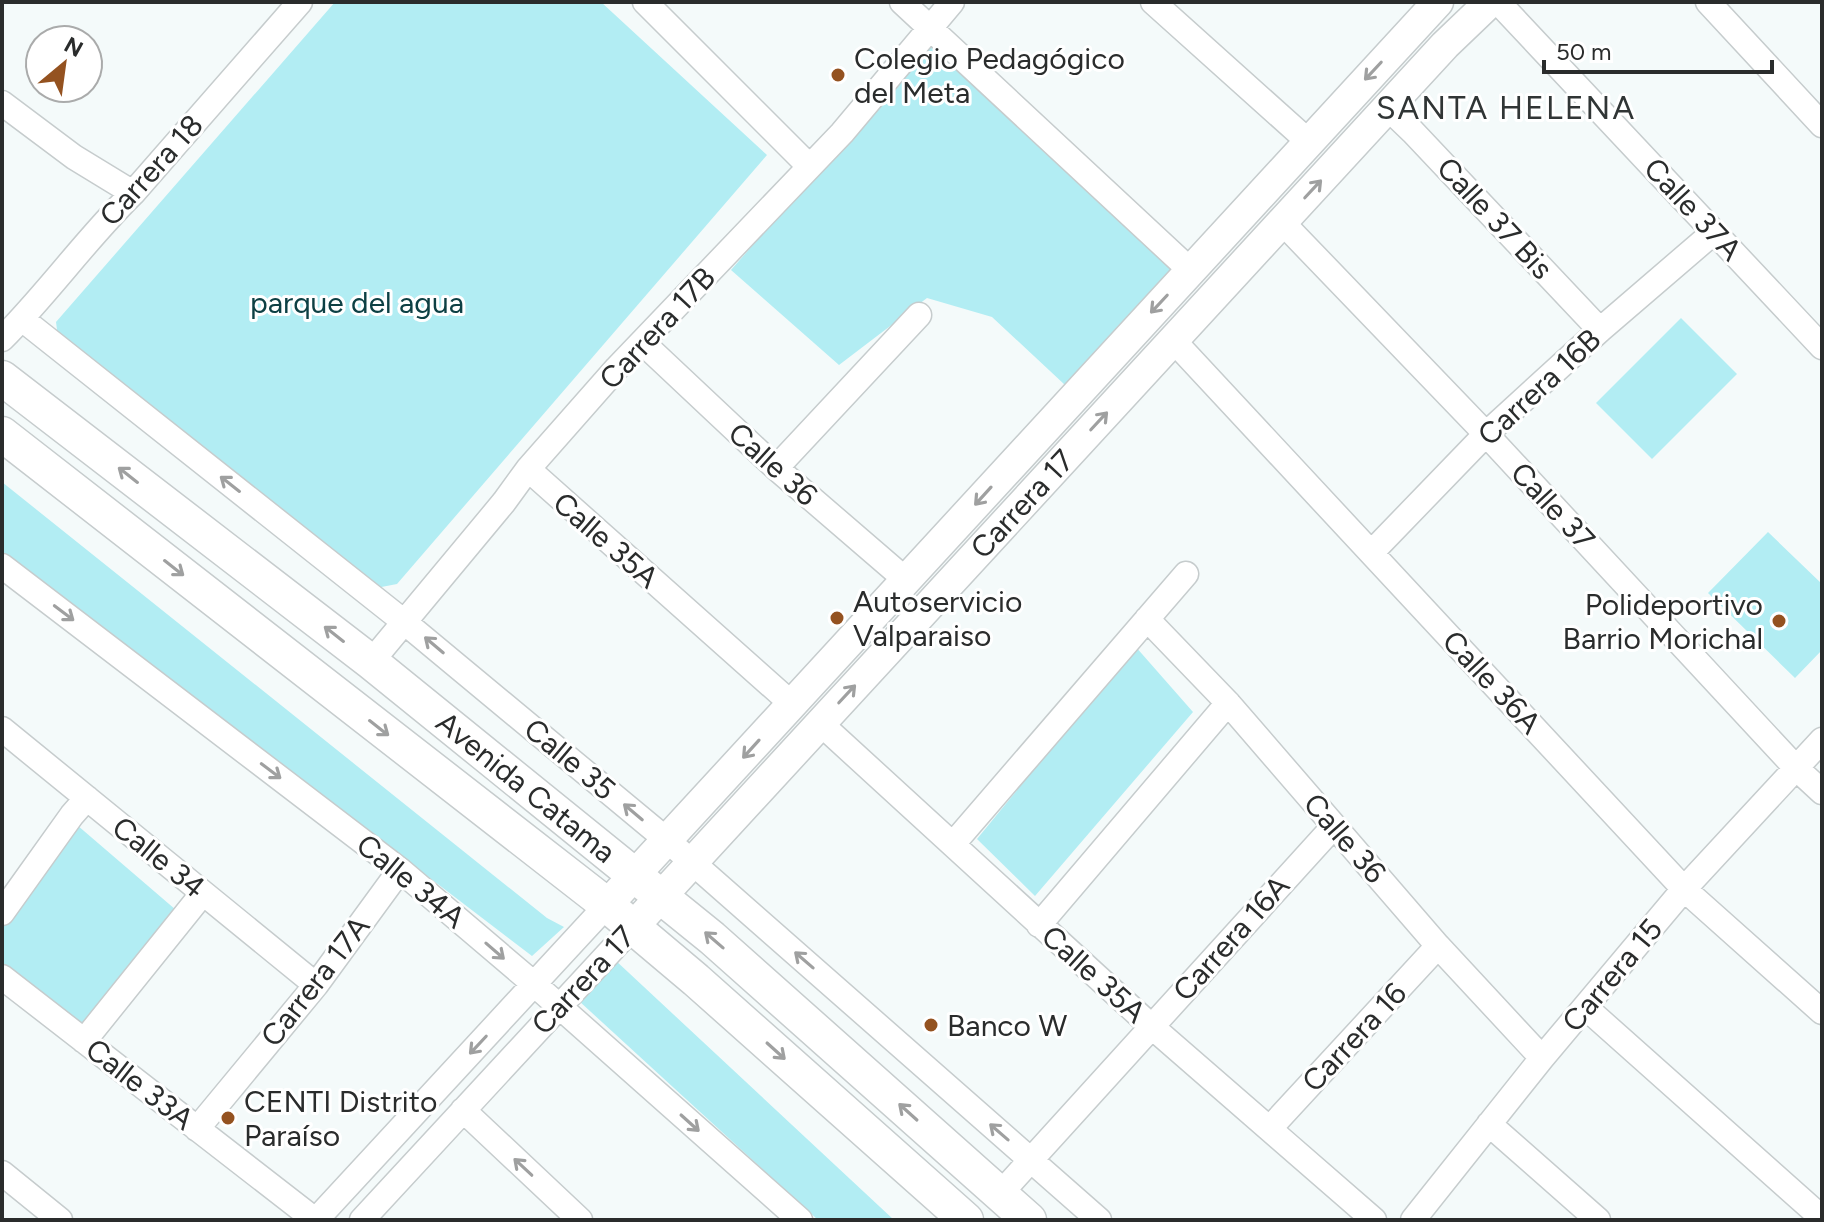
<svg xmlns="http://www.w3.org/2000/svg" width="1824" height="1222" font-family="Figtree,sans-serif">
<rect width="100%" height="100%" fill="#f4fafa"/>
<path fill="#b2edf3" d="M335 2H601L767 155 397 584 371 589 59 345 56 322Z
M932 40 1179 272 1065 385 992 317 927 298 839 365 731 270Z
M1681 318 1737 374 1652 459 1596 403Z
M2 482 547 918 564 927 532 956 2 551Z
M1768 532 1822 584V650L1795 678 1708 593Z
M1135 646 1193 712 1035 896 977 839Z
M77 825 176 910 81 1027 2 970V928Z
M614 959 894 1220H818L579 1001Z"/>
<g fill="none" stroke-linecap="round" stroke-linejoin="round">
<defs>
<path id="minor" d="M645 2 809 166
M902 2 1190 270
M1153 2 1309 142
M1498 2 1822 347
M1708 2 1822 125
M2 103 74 157 133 193
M1388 108 1413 132 1600 330
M1282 222 1486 434 1796 768 1822 792
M22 319 403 621 668 841 1099 1220
M2 339C48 293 86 239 133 193L300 2
M1173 340 1684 889 1822 1012
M643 343 776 468 906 580
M776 468 919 315
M528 469 792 704
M1372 552 1486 434 1600 330 1714 232
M2 566 400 870 534 984 800 1220
M1147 619 1228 703 1438 946 1542 1058
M371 662 504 502 528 469 617 368 842 133 952 2
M820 723 1151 1026 1374 1220
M2 729 316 985
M953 844 1186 574
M2 913 72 815 87 798
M1039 925 1228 703
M2 977 315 1220
M1585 1007 1822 1218
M84 1041 203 893
M463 1110 580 1220
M1489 1124 1598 1220
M1270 1128 1438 946
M197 1129 316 985 400 870
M2 1173 60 1220
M1000 1194 1334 826
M316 1220 607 905
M362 1220 633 927
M1413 1220 1542 1058 1684 889 1822 740"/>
<path id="tertiary" d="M607 905 1438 2
M633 927 1445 45 1490 2"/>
<path id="secondary" d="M2 378 371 662 712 938 1029 1220
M2 434 607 905 696 980 966 1220"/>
</defs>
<use href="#minor" stroke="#c6cccd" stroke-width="27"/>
<use href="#tertiary" stroke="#c6cccd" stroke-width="33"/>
<use href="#secondary" stroke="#c6cccd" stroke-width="37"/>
<use href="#minor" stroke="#fff" stroke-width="24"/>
<use href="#tertiary" stroke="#fff" stroke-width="30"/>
<use href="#secondary" stroke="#fff" stroke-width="34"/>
</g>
<defs><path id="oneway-shaft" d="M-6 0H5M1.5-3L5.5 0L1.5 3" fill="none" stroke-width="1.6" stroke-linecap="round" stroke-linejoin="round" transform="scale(2)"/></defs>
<g stroke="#9fa0a0">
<use href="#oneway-shaft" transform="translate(1373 71) rotate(133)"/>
<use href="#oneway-shaft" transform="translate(1313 189) rotate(-47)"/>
<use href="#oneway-shaft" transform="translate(1159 304) rotate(133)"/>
<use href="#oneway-shaft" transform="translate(1099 421) rotate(-47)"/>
<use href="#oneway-shaft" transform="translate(128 475) rotate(-142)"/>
<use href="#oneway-shaft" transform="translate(230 484) rotate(-142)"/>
<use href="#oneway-shaft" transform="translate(983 496) rotate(132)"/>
<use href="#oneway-shaft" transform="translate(174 568) rotate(38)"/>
<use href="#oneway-shaft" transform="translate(64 613) rotate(37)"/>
<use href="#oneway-shaft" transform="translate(334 634) rotate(-142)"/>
<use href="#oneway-shaft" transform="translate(434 645) rotate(-140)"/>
<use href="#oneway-shaft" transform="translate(847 694) rotate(-47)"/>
<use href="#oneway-shaft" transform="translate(379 728) rotate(38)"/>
<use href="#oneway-shaft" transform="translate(751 749) rotate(132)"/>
<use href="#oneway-shaft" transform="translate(271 771) rotate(37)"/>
<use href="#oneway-shaft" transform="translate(633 812) rotate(-140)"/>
<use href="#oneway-shaft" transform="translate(714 940) rotate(-139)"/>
<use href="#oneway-shaft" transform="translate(495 951) rotate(41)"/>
<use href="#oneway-shaft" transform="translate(804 960) rotate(-139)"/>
<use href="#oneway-shaft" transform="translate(478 1045) rotate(133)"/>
<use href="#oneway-shaft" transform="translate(776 1051) rotate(42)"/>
<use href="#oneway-shaft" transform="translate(908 1112) rotate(-138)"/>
<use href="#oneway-shaft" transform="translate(690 1123) rotate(42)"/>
<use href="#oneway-shaft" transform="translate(999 1132) rotate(-139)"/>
<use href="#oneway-shaft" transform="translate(523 1167) rotate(-137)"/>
</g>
<g fill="#945220" stroke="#fff" stroke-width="3">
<circle cx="838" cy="75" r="8"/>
<circle cx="837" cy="618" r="8"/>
<circle cx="1779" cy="621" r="8"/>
<circle cx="931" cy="1025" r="8"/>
<circle cx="228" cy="1118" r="8"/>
</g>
<g text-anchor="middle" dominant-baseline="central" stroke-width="6" stroke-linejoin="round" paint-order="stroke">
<g font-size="30" fill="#2a2c2c" stroke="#fff" text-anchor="start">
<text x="854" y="58">Colegio Pedagógico<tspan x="854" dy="34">del Meta</tspan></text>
<text x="853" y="601">Autoservicio<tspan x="853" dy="34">Valparaiso</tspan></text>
<text x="1763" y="604" text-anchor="end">Polideportivo<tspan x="1763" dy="34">Barrio Morichal</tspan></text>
<text x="947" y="1025">Banco W</text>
<text x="244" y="1101">CENTI Distrito<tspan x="244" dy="34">Paraíso</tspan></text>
</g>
<g font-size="30" fill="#2a2c2c" stroke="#fff">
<text transform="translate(151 170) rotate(-48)">Carrera 18</text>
<text transform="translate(1693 209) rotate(47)">Calle 37A</text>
<text transform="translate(1495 218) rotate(47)">Calle 37 Bis</text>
<text transform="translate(657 328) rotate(-47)">Carrera 17B</text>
<text transform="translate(1539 387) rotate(-43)">Carrera 16B</text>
<text transform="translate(773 464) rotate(42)">Calle 36</text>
<text transform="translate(1022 504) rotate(-47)">Carrera 17</text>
<text transform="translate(1553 506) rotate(47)">Calle 37</text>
<text transform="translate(606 540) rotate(41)">Calle 35A</text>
<text transform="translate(1492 682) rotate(47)">Calle 36A</text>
<text transform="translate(570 759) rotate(40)">Calle 35</text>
<text transform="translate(526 787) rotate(39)">Avenida Catama</text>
<text transform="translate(1345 838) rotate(49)">Calle 36</text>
<text transform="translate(159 857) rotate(39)">Calle 34</text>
<text transform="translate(411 881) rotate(39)">Calle 34A</text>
<text transform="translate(1231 938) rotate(-48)">Carrera 16A</text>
<text transform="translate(1094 974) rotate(42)">Calle 35A</text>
<text transform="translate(1612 975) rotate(-50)">Carrera 15</text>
<text transform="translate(583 980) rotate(-47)">Carrera 17</text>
<text transform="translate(315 981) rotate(-52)">Carrera 17A</text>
<text transform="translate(1354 1037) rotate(-47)">Carrera 16</text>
<text transform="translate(140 1084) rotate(38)">Calle 33A</text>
</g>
<g font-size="30" fill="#0d4044" stroke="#fff">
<text x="357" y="302">parque del agua</text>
</g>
<g font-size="32" letter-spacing="2" fill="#303535" stroke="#fff">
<text x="1506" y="108">SANTA HELENA</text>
</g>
</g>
<rect width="1824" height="1222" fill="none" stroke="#2a2c2c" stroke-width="8"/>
<g transform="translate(64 64) rotate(29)"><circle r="38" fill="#ffffff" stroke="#aaabab" stroke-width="2"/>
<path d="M0-6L14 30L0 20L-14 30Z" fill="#945220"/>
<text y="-12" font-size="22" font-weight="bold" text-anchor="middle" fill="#2a2c2c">N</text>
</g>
<path d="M1544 60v12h228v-12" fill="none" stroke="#2a2c2c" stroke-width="4"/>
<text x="1556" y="60" font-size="24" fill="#2a2c2c" stroke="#ffffff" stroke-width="6" paint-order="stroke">50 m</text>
</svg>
